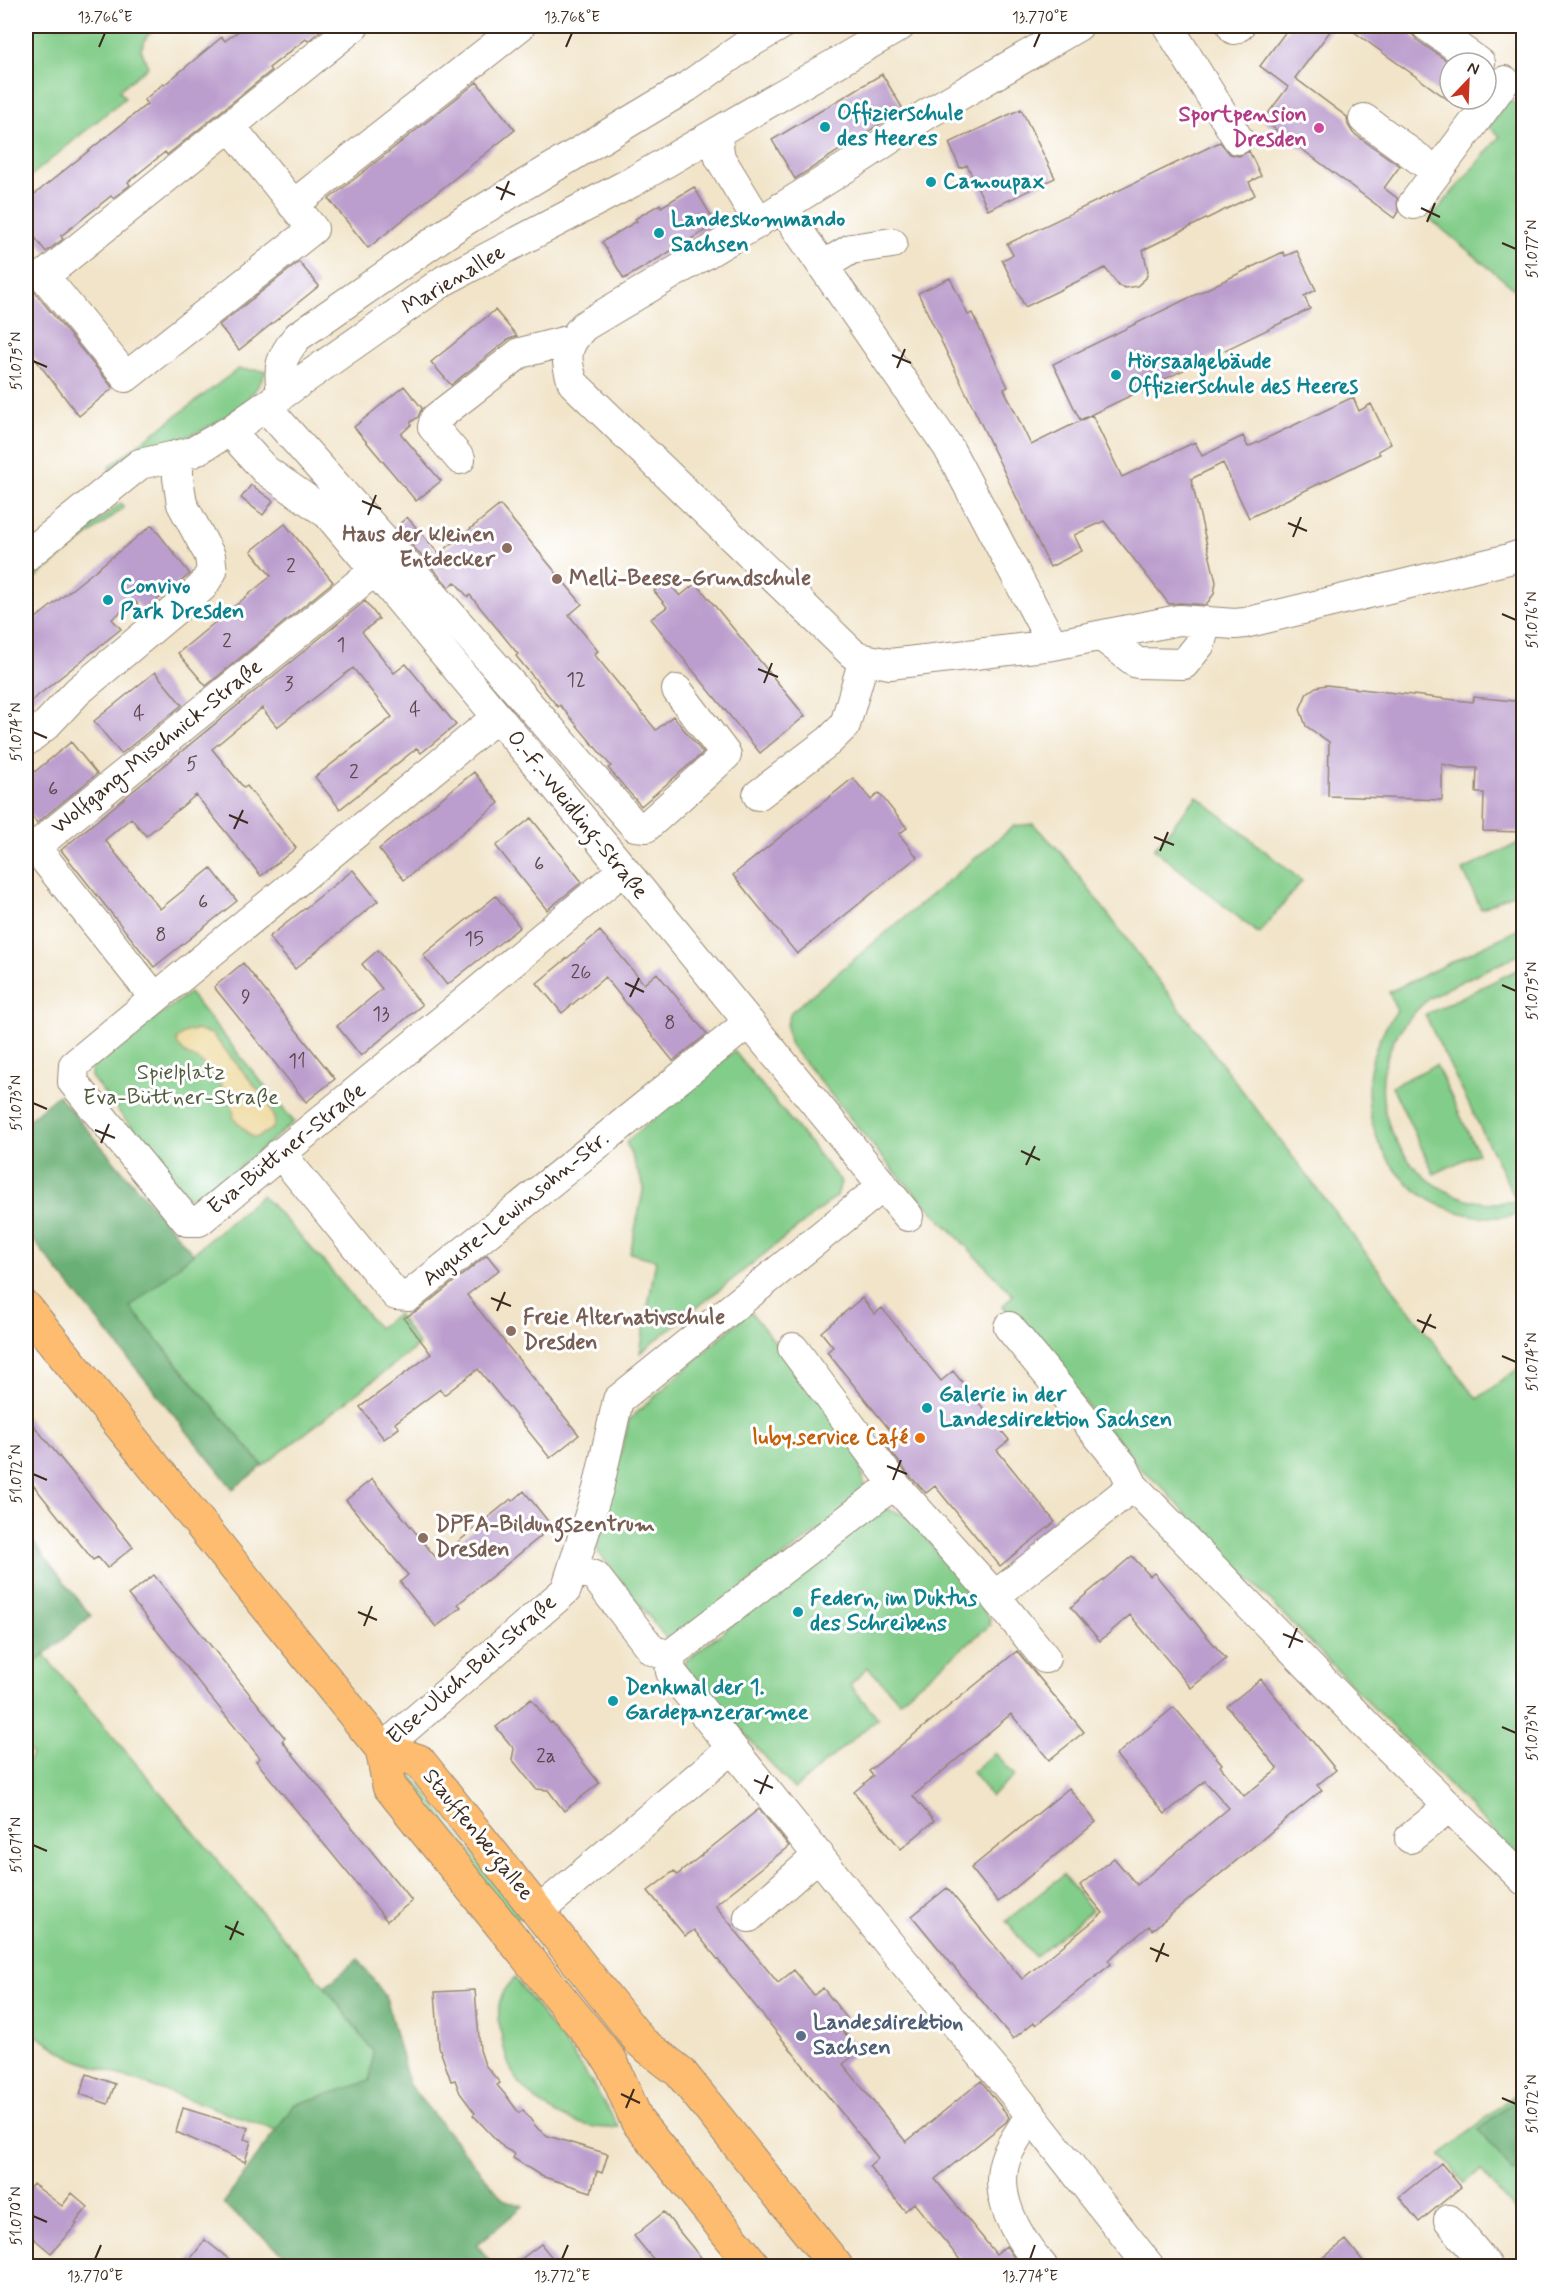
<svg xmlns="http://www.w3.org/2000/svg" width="1549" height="2292" font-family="Mynerve,sans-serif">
<rect width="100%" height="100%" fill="#fff"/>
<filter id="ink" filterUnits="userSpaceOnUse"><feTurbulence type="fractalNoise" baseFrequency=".0167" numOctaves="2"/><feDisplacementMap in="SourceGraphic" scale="12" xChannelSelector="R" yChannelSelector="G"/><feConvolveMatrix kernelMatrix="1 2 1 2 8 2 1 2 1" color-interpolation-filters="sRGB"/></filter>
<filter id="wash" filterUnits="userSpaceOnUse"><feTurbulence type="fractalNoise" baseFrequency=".008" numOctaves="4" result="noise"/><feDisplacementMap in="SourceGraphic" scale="24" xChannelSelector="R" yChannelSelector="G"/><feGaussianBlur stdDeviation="1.35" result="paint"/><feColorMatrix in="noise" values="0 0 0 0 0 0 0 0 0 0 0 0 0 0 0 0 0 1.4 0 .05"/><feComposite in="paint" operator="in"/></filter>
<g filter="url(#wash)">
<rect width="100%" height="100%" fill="#f1e4c9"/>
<path fill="#83cd8a" stroke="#5f7c54" stroke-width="1.5" d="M33 26H159L147 36 141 49 148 67 119 90 125 98 26 180V32Z
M1510 100 1523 110V116L1519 122 1524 126 1523 296 1430 219 1500 136 1488 126Z
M238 369 266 371C254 402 219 424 189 436 180 439 171 440 162 444 146 453 129 462 113 471L109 467Z
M121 503 124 507 26 585V579Z
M1197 796 1302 881 1259 934 1154 849Z
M1033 824 1059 850 1477 1399 1523 1365V1862L1189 1517 1166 1491 1140 1468 1003 1306 1013 1295 892 1169 791 1046 786 1027 791 1012 1014 826Z
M1523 841V889L1481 909 1463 870Z
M1523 927V953C1494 967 1457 981 1429 999 1421 1004 1413 1014 1407 1021 1339 1103 1423 1226 1523 1199V1214C1404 1239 1322 1107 1397 1011L1389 992Z
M1523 967 1524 1194 1515 1198 1425 1015Z
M189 993 294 1122 200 1200 191 1201 91 1077V1066Z
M734 1051 841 1182 837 1196 640 1353 656 1260 630 1253 644 1187 626 1142Z
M1436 1065 1478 1153 1434 1174 1392 1086Z
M262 1195 324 1262 378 1328 397 1314 419 1345 263 1466 130 1307Z
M750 1311 857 1444 863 1482 871 1492 669 1642 596 1549 629 1420Z
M883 1507 907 1516 967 1587 991 1620 988 1623 990 1625 899 1701 868 1667 850 1685 878 1718 794 1789 688 1671 683 1663Z
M44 1655 325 1987 373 2051 370 2082 294 2105 276 2130 72 2058 26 2029V1765L32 1754 26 1749V1670Z
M995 1753 1015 1776 991 1796 972 1772Z
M411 1775 522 1914 512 1922 401 1783Z
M1063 1875 1092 1910 1035 1957 1006 1921Z
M515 1978 581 2066 619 2127C580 2134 524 2103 509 2065 505 2055 503 2044 501 2033 497 2009 496 1996 515 1978Z
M1523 2087 1514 2173 1523 2164V2214L1520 2217 1481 2170 1464 2183 1441 2155Z"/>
<path fill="#6ab076" stroke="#526d4a" stroke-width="1.5" d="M58 1095 193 1254 130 1307 263 1466 233 1489 26 1231V1122Z
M26 1533 91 1616 26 1670Z
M358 1959 386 1997 409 2085 503 2199 523 2206 477 2245 494 2266H299L223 2204 294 2105 370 2081 373 2051 325 1987Z
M1521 2095 1524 2098 1523 2164 1514 2173 1479 2130Z"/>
<path fill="#eeda9e" stroke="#94825e" stroke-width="1.5" d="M195 1030 212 1034 268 1102 275 1122 273 1128 258 1137H252L234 1119C233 1116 234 1113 233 1110 230 1095 204 1057 188 1056L177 1044V1039L186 1032Z"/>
<g id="blocks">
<path fill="#bb9ecd" d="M245 26H323L325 27 308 41 306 39 269 68 271 71 167 155 165 152 128 182 130 185 113 198 111 196 61 236 63 239 46 252 26 226V201L147 104 144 100 163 84 164 85 222 37 225 41Z
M1290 26H1334L1295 78 1347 117 1348 125 1353 133 1400 166 1384 188 1397 198 1398 212 1394 218 1263 120 1288 87 1260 66Z
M1346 26H1410L1412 34 1417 40 1450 63V101Z
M882 74 903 109 795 179 772 140Z
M477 82 515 130 368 248 329 199Z
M1021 109 1055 178 988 210 967 165 960 168 949 143Z
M1220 142 1230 154 1239 156 1249 151 1261 176 1249 182 1255 195 1143 250 1148 271 1146 278 1137 286 1126 288 1119 286 1105 268 1025 307 1002 260 1013 255 1007 244Z
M694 187 716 224 624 279 602 242 637 221 635 219 660 204 661 207Z
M1297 251 1316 290 1304 296 1310 309 1080 420 1053 364 1283 252 1285 256Z
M299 262 319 286 239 350 219 325Z
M950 278 968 315 972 313 1008 387 1004 389 1031 445 1092 415 1122 477 1195 442 1202 456 1243 436 1248 447 1353 397 1359 411 1371 404 1391 444 1378 451 1380 454 1249 518 1223 463 1191 479 1216 582 1214 594 1206 605 1180 603 1169 604 1104 521 1074 535 1082 551 1050 567 918 293Z
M33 290 113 388 79 416 26 347V296Z
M495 310 517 336 509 339 451 385 431 362Z
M404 386 422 408 418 417 411 422V425L401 434 441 481 416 501 354 427Z
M251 485 273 501 263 515 241 498Z
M500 505 582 604 569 615 598 651 594 654 656 730 673 716 703 753 641 806 608 768 611 766 560 705 558 707 516 656 518 654 470 595 468 597 455 582 449 587 396 527 407 517 439 554Z
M285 524 333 582 206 686 178 653 271 576 251 551Z
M152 525 190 574 143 611 135 601 112 619 121 629 26 705V626Z
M667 581 680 596 696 583 805 716 760 753 651 619 667 607 654 591Z
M365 601 379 619 362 632 394 673 406 664 456 725 421 753 417 748 340 809 315 777 392 717 353 668 277 727 262 708 212 749 244 788 247 786 296 848 261 876 196 795 146 836 131 818 105 840 160 909 211 868 237 901 154 967 61 850Z
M155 672 182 705 121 754 94 721Z
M1326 685 1473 702 1474 697 1524 702V832L1483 831 1484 793H1476L1477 768H1461L1442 764V800L1328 796 1329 742 1306 726 1300 709 1307 693 1316 687Z
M71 742 97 774 37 823 26 809V779Z
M474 772 499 803 404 880 379 849Z
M853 778 871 800 879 793 907 828 899 834 917 857 797 954 733 875Z
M531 818 582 882 547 910 496 846Z
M353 870 378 901 295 969 269 937Z
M496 896 520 927 447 985 423 955Z
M600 931 644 984 657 973 707 1034 673 1061 605 977 562 1013 537 983Z
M378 950 422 1005 361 1056 337 1026 382 989 362 964Z
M243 963 335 1079 306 1102 214 987Z
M487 1255 499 1270 467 1295 579 1435 550 1458 478 1369 444 1395 440 1389 395 1423 399 1428 384 1439 360 1407 431 1354 404 1318 420 1309Z
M862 1298 875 1314 882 1308 941 1381 953 1371 1009 1440 997 1450 1055 1522 1000 1566 935 1486 926 1493 907 1473 884 1442 893 1434 827 1352 833 1347 821 1332Z
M26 1416 133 1547 107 1568 98 1557 93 1560 26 1476Z
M372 1479 437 1559 511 1499 513 1501 524 1491 551 1525 540 1534 541 1536 458 1604 461 1607 436 1627 400 1582 408 1575 346 1500Z
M1132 1556 1150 1576 1154 1573 1226 1659 1191 1688 1130 1615 1100 1641 1071 1607Z
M154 1575 285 1738 282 1741 412 1901 387 1921 256 1761 260 1758 128 1595Z
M1017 1651 1084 1732 1049 1760 1011 1714 913 1796 934 1821 901 1849 854 1792 873 1776 869 1771Z
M1261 1679 1336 1770 1317 1785 1322 1790 1152 1930 1149 1926 1108 1960 1111 1964 1036 2025 1034 2022 1013 2039 912 1916 947 1888 1022 1979 1103 1913 1080 1885 1114 1858 1137 1885 1229 1808 1205 1781 1165 1814 1116 1755 1174 1707 1222 1764 1220 1766 1244 1796 1278 1769 1227 1706Z
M531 1699 550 1723 552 1722 599 1783 564 1811 548 1790 536 1789 512 1759 514 1749 496 1727Z
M1069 1788 1096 1822 998 1902 971 1868Z
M759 1809 789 1846 715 1905 778 1983 794 1970 814 1995 823 1988 847 2018 838 2025 859 2051 843 2064 906 2142 981 2081 1009 2117 1006 2122 935 2179 996 2254 1006 2246 1020 2266H965L914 2203 905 2211 869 2166 878 2158 694 1930 685 1936 648 1891 674 1871 677 1875Z
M475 1990 480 2050 485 2065 500 2083 497 2085 508 2098 519 2113 523 2110 538 2129 548 2136 608 2154 602 2173 597 2171 591 2192 541 2176 513 2158 515 2154 504 2148 473 2115 475 2113 460 2093 455 2080 451 2081 439 2047 435 1992Z
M87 2074 115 2084 108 2104 80 2094Z
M183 2108 248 2128 244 2139 251 2141 245 2162 176 2132Z
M1441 2163 1461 2187 1419 2222 1399 2197Z
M33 2184 62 2206 72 2193 88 2207 75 2223 77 2224 51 2253 26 2232V2193Z
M664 2212 683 2236 708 2266H659L634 2236Z
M205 2240 224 2255 237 2266H185Z
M1346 2240 1367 2266H1313Z
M541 2244 559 2266H512Z"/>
</g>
</g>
<g filter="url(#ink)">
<use href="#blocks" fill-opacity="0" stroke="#968774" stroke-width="1.5"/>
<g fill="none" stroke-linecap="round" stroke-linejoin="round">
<defs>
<path id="minor" d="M1168 26 1238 139
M1232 26 1234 29 1239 26
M1427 26 1480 63
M1364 119 1437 172
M230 126 313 229 126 377 44 276 354 26
M716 133 720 158 759 222 584 326C565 346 564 356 573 383L853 654 864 659 890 664 1053 645 1179 620 1235 624 1245 623 1509 559 1524 554
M1413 204 1505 81
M293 205 520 26
M782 207 948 447 1053 645
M767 217 864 156 927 114 1078 26
M823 266 851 249 892 243
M282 395C279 366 279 360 297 337L464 221 687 87 746 45 779 26
M265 406 450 614 635 826 646 827 726 755 677 690
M230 431 265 470 328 514 556 787 908 1216
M460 459 433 427 435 419 520 353 571 340
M26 556 140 464 193 452 230 431 445 280 632 182 900 26
M1103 637 1137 663 1184 664 1200 644 1206 622
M497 717 74 1065 73 1082 187 1221H199L448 1016 623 870
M26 741 46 725 78 691 202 587 212 571 210 556 182 504 178 478V455
M758 795 829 741 845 725 864 659
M155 998 35 847 374 571
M280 1153 396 1295 409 1296 748 1023
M1009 1327 1123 1466 1133 1486 1370 1729 1524 1880
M894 1484 995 1596 1045 1658
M573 1568 595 1576 652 1650 669 1656 671 1672 898 1955 1011 2090 1149 2266
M995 1596 1133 1486
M669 1656 894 1484 793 1348
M382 1749 566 1590 598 1489 618 1400 882 1187
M1410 1838 1449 1807
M539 1911 732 1748
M749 1917 819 1855
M1031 2114C1023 2128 1013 2141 1007 2155 991 2193 1017 2238 1042 2266
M1449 2220 1487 2266"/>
<path id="major" d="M26 1308 382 1749 389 1786 611 2061 637 2121 754 2266
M382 1749 419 1761 641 2042 680 2072 836 2266"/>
</defs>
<use href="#minor" stroke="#968774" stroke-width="32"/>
<use href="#major" stroke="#968774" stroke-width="35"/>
<use href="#minor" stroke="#fff" stroke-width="30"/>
<use href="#major" stroke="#fdbc70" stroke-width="33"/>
</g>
</g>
<path fill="none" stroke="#3b2a1e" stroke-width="2" d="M99 47 105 33M566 47 572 33M1034 47 1040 33M496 187 515 195M501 200 509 181M1421 208 1440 217M1427 222 1435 203M1502 243 1516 249M892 355 911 363M33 361 47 367M897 368 905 349M362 501 381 509M368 515 376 495M1288 523 1307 531M1293 537 1301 517M1502 614 1516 620M758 669 778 677M764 683 772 663M33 732 47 738M229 815 248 823M234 829 243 810M1154 837 1174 845M1160 851 1168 832M625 983 644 992M1502 985 1516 991M630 997 639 978M33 1103 47 1109M95 1130 115 1138M101 1143 109 1124M1021 1151 1040 1160M1026 1165 1035 1146M491 1298 511 1306M497 1311 505 1292M1417 1320 1436 1328M1422 1333 1431 1314M1502 1356 1516 1362M887 1466 907 1474M33 1474 47 1480M893 1480 901 1460M358 1612 377 1620M364 1626 372 1606M1283 1634 1303 1642M1289 1648 1297 1628M1502 1727 1516 1733M754 1780 773 1788M760 1794 768 1775M33 1845 47 1851M225 1926 244 1935M230 1940 238 1921M1150 1948 1169 1956M1156 1962 1164 1943M621 2094 640 2103M1502 2098 1516 2104M626 2108 634 2089M33 2216 47 2222M95 2259 101 2245M562 2259 568 2245M1030 2259 1035 2245"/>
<g fill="#0f9aa8" stroke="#fff" stroke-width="2">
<circle cx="825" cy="127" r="6"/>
<circle cx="931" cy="182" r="6"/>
<circle cx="659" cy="233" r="6"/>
<circle cx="1116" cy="375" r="6"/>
<circle cx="108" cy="600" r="6"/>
<circle cx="927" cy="1408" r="6"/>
<circle cx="798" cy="1612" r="6"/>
<circle cx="613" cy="1701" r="6"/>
</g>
<circle fill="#d1479c" stroke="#fff" stroke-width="2" cx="1319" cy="128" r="6"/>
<g fill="#8d6e63" stroke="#fff" stroke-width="2">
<circle cx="507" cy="548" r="6"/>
<circle cx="557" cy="579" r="6"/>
<circle cx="511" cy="1331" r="6"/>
<circle cx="423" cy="1538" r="6"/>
</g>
<circle fill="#e8710a" stroke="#fff" stroke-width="2" cx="920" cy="1438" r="6"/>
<circle fill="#5c6f8a" stroke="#fff" stroke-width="2" cx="801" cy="2036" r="6"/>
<g text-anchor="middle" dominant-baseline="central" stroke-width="6" stroke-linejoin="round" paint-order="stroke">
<g font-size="20" fill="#5b474a">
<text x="291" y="566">2</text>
<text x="227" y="641">2</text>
<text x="341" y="645">1</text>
<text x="576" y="680">12</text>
<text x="289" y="684">3</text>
<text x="415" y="710">4</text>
<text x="139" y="714">4</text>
<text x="192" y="764">5</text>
<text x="354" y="772">2</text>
<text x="53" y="789">6</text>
<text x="539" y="864">6</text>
<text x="203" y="902">6</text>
<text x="161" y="935">8</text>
<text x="474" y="939">15</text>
<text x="581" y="972">26</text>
<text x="246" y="997">9</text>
<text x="381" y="1014">13</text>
<text x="670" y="1023">8</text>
<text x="297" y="1061">11</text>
<text x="546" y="1756">2a</text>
</g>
<g font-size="22" font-weight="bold" fill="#0d838f" stroke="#fff" text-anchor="start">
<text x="837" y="114">Offizierschule<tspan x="837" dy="25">des Heeres</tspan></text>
<text x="943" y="182">Camoupax</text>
<text x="671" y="220">Landeskommando<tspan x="671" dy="25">Sachsen</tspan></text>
<text x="1128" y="362">Hörsaalgebäude<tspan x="1128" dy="25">Offizierschule des Heeres</tspan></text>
<text x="120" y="587">Convivo<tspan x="120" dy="25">Park Dresden</tspan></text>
<text x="939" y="1395">Galerie in der<tspan x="939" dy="25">Landesdirektion Sachsen</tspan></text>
<text x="810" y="1599">Federn, im Duktus<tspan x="810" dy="25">des Schreibens</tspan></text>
<text x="625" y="1688">Denkmal der 1.<tspan x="625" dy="25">Gardepanzerarmee</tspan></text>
</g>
<g font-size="22" font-weight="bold" fill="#b23c85" stroke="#fff" text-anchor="end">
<text x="1307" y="115">Sportpension<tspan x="1307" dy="25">Dresden</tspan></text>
</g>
<g font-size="22" fill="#3b2a1e" stroke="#fff">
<text transform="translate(454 280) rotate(-31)">Marienallee</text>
<text transform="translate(157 747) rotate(-39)">Wolfgang-Mischnick-Straße</text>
<text transform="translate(577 815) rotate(51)">O.-F.-Weidling-Straße</text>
<text transform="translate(287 1149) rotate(-39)">Eva-Büttner-Straße</text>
<text transform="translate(516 1209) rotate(-39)">Auguste-Lewinsohn-Str.</text>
<text transform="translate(472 1670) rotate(-41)">Else-Ulich-Beil-Straße</text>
<text transform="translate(478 1835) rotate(51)">Stauffenbergallee</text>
</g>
<g font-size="22" font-weight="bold" fill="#785e54" stroke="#fff" text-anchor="start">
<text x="495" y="535" text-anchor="end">Haus der kleinen<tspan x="495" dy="25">Entdecker</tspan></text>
<text x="569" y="579">Melli-Beese-Grundschule</text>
<text x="523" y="1318">Freie Alternativschule<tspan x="523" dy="25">Dresden</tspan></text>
<text x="435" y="1525">DPFA-Bildungszentrum<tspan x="435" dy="25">Dresden</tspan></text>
</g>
<g font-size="22" fill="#515b3e" stroke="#fff">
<text x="181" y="1073">Spielplatz<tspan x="181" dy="25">Eva-Büttner-Straße</tspan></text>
</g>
<g font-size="22" font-weight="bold" fill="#c56008" stroke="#fff" text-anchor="end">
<text x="908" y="1438">luby.service Café</text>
</g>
<g font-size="22" font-weight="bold" fill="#4e5e75" stroke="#fff" text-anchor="start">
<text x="813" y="2023">Landesdirektion<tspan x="813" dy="25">Sachsen</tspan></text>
</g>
</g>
<rect width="1549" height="2292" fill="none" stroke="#fff" stroke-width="66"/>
<g transform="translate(1468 81) rotate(23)"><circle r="28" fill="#ffffff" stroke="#b1aaa5" stroke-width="1.5"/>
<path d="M0-4.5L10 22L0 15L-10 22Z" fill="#c8321e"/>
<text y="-9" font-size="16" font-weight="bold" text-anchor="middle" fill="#3b2a1e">N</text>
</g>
<rect x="33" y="33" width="1483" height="2226" fill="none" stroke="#3b2a1e" stroke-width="2"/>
<g font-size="15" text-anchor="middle" fill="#3b2a1e">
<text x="105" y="22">13.766°E</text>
<text x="572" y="22">13.768°E</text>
<text x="1040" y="22">13.770°E</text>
<text transform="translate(1532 249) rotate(-90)" y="5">51.077°N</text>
<text transform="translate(16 361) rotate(-90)" y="5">51.075°N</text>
<text transform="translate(1532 620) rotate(-90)" y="5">51.076°N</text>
<text transform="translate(16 732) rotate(-90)" y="5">51.074°N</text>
<text transform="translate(1532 991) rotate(-90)" y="5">51.075°N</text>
<text transform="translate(16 1103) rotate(-90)" y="5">51.073°N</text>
<text transform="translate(1532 1362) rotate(-90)" y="5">51.074°N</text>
<text transform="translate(16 1474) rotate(-90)" y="5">51.072°N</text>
<text transform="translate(1532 1733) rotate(-90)" y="5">51.073°N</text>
<text transform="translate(16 1845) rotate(-90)" y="5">51.071°N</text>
<text transform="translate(1532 2104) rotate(-90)" y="5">51.072°N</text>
<text transform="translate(16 2216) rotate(-90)" y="5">51.070°N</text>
<text x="95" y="2281">13.770°E</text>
<text x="562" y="2281">13.772°E</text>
<text x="1030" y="2281">13.774°E</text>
</g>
</svg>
